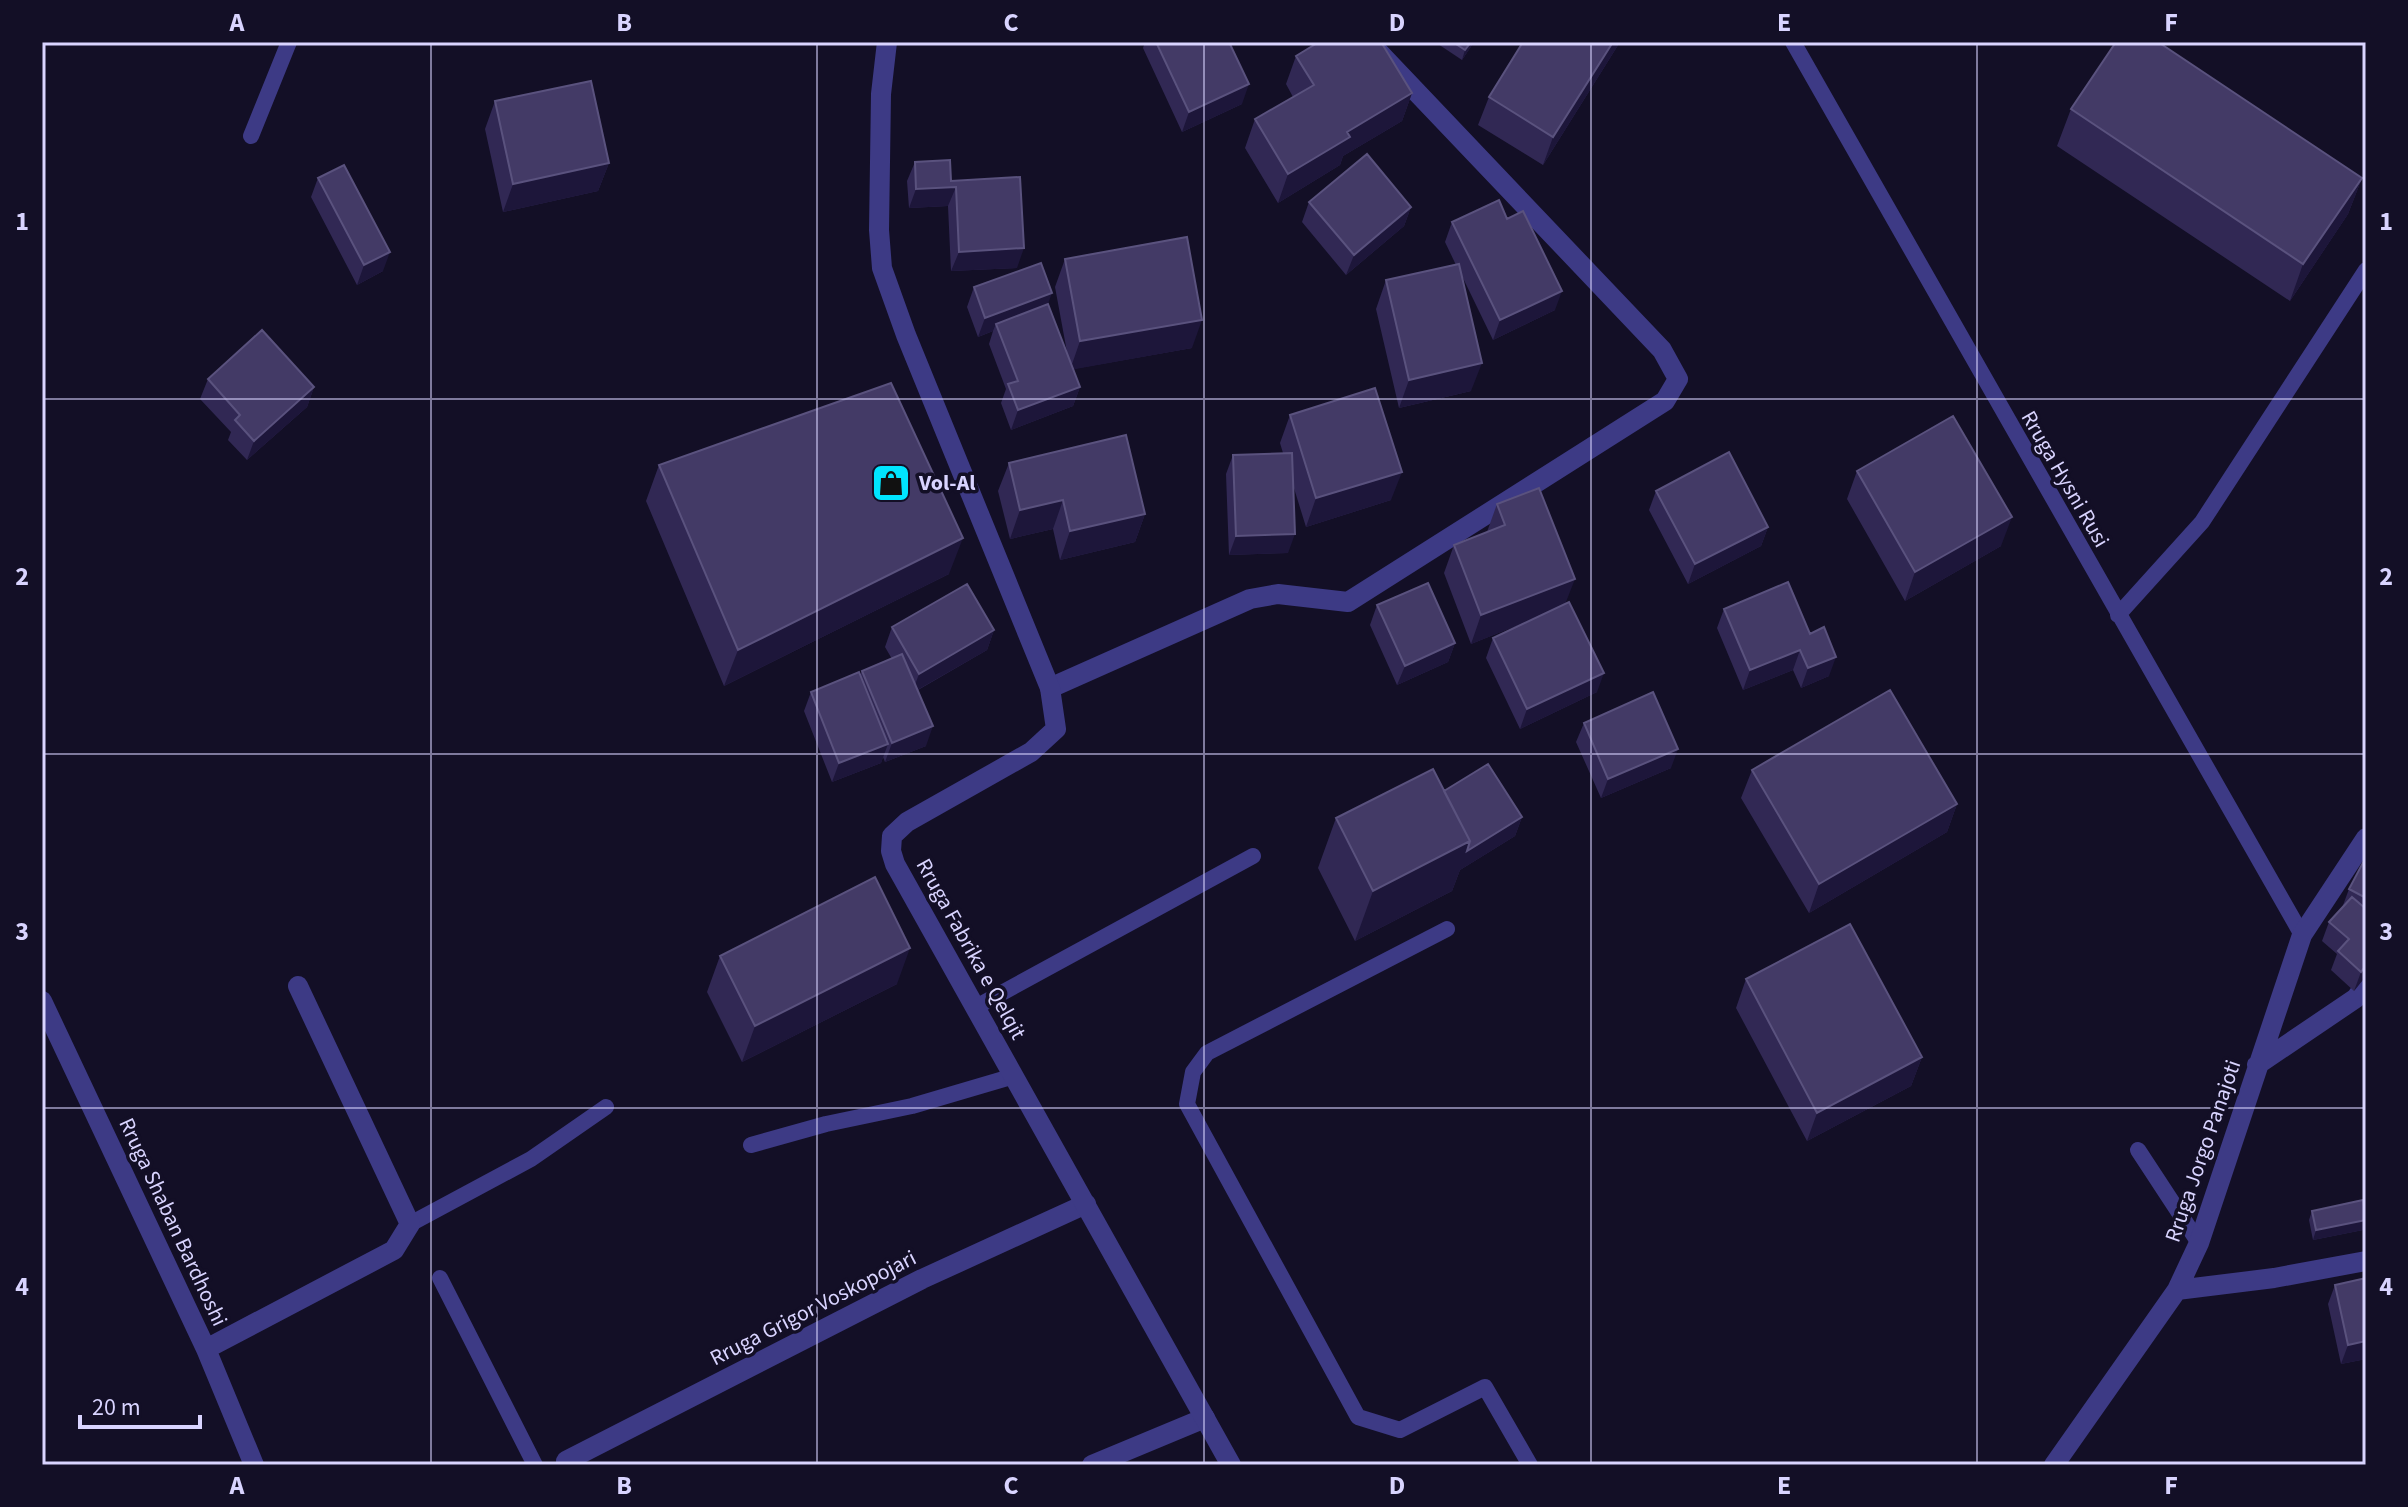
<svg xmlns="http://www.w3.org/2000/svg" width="2408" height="1507" font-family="'Source Sans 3',sans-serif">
<rect width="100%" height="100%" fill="#130f26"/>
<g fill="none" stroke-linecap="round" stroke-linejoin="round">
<path stroke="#3d3a85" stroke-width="16" d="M1793 42 2302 935
M251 136 289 42
M2118 615 2202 522 2366 270
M1447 929 1207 1053 1193 1072 1187 1104 1358 1417 1400 1430 1485 1387 1530 1465
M976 1007 1253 856
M751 1145 826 1124 912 1106 1014 1076
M2138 1150 2199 1243
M410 1224 531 1159 606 1107
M440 1278 535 1465"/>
<path stroke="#3d3a85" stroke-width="20" d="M1050 688 1250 599 1278 594 1348 602 1665 401 1678 379 1662 350 1369 42
M42 1001 206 1349 254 1465
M2257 1065 2356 998 2366 984
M2177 1290 2274 1278 2366 1261
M206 1349 394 1250 410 1224 298 986
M566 1461 922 1279 1086 1204
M1092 1465 1205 1418
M2054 1465 2177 1290 2199 1243 2302 935 2366 838"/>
<path stroke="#3d3a85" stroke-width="20" d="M887 42 881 94 879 230 882 268 906 335 1050 688 1056 729 1031 752 907 822 892 836 891 851 895 864 1231 1465"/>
</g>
<path fill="#312854" d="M1145 42H1229L1242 104 1182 132 1143 48Z
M1435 42H1474L1462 60Z
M1620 42 1543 165 1478 125 1489 97Z
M1296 56 1412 93 1402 121 1343 156 1340 165 1278 203 1245 148 1255 119 1293 97 1286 84Z
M495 101 609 163 598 191 503 212 485 129Z
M2071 109 2362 178 2348 214 2290 301 2057 146Z
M915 162 951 181 1017 268 951 271 948 206 909 208 907 181Z
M318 178 383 271 357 285 311 197Z
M1309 202 1411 207 1404 226 1346 275 1302 222Z
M1507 219 1555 310 1493 340 1462 276 1471 391 1399 408 1376 309 1386 280 1456 265 1445 242 1452 222Z
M1065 259 1192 348 1073 369 1080 387 1073 406 1011 430 1001 403 1006 389 989 344 993 331 978 337 967 307 974 287 1048 304 1067 352 1055 287Z
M208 379 314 387 307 407 247 460 228 440 231 432 200 399Z
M1290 415 1391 500 1306 527 1293 485 1288 553 1229 555 1226 474 1233 455 1283 453 1280 443Z
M1009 463 1145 514 1135 542 1060 560 1053 529 1010 539 998 491Z
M659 465 949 574 724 686 646 501Z
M1857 471 2001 546 1905 601 1847 499Z
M1656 491 1768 527 1761 546 1688 584 1649 510Z
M1497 504 1566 604 1597 692 1520 729 1486 658 1493 638 1530 620 1471 644 1444 573 1454 545 1487 532Z
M1377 605 1455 643 1448 662 1397 685 1370 625Z
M1724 609 1810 634 1829 676 1801 688 1793 670 1743 690 1717 628Z
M892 627 994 630 987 650 918 690 926 746 885 762 883 757 881 763 832 782 804 711 811 692 860 675 862 671 892 659 885 647Z
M1584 723 1671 768 1601 798 1576 742Z
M1752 770 1957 804 1947 832 1809 913 1741 798Z
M1444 791 1522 817 1515 836 1460 870 1452 891 1355 941 1318 868 1336 818Z
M2366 857V976L2354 991 2331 970 2337 954 2322 941 2329 922 2342 908 2349 889Z
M720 956 897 984 742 1062 707 992Z
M1746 979 1922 1057 1911 1086 1807 1141 1736 1008Z
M2312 1211 2363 1230 2313 1240 2309 1220Z
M2366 1278V1359L2341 1364 2328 1304 2335 1285Z"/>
<path fill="#1d163a" d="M1471 42H1474L1462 60 1465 50Z
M1613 42H1620L1543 165 1553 137Z
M1249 84 1242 104 1182 132 1189 112Z
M1412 93 1402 121 1343 156 1340 165 1278 203 1288 174 1347 132Z
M609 163 598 191 503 212 513 184Z
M2362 178 2348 214 2290 301 2303 264Z
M956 187 948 206 909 208 916 189Z
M1411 207 1404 226 1346 275 1354 255Z
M1024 248 1017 268 951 271 959 252Z
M390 252 383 271 357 285 364 265Z
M1562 291 1555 310 1493 340 1500 320Z
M1052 293 1045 312 996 324 993 331 978 337 985 318Z
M1202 320 1192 348 1070 370 1080 341Z
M1482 363 1471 391 1399 408 1409 380Z
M314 387 307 407 247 460 254 441Z
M1080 387 1073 406 1011 430 1018 410Z
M1402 472 1391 500 1306 527 1316 498Z
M1063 500 1053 529 1010 539 1020 510Z
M1145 514 1135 542 1060 560 1070 531Z
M2012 517 2001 546 1905 601 1915 572Z
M1768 527 1761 546 1688 584 1695 564Z
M1295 534 1288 553 1229 555 1236 536Z
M963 538 949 574 724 686 738 650Z
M1575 579 1564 607 1471 644 1481 615Z
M994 630 987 650 912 693 919 674Z
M1455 643 1448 662 1397 685 1405 666Z
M1800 650 1793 670 1743 690 1750 670Z
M1836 657 1829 676 1801 688 1808 668Z
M1604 673 1597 692 1520 729 1527 709Z
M933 726 926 746 885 762 892 743Z
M888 744 881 763 832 782 839 763Z
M1678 749 1671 768 1601 798 1608 779Z
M1957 804 1947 832 1809 913 1819 884Z
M1522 817 1515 836 1460 870 1452 891 1355 941 1373 891 1470 841Z
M910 948 897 984 742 1062 755 1026Z
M2366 965V976L2354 991 2361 972Z
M1922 1057 1911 1086 1807 1141 1817 1113Z
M2366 1220 2363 1230 2313 1240 2316 1230Z
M2366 1341V1359L2341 1364 2348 1345Z"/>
<path fill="#433a66" stroke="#5a527e" stroke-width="2" d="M1156 42H1229L1249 84 1189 112Z
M1319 42H1381L1412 93 1347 132 1350 137 1288 174 1255 119 1314 85 1296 56Z
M1453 42H1471L1465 50Z
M1523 42H1613L1553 137 1489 97Z
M2116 42H2158L2362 178 2303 264 2071 109Z
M591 81 609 163 513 184 495 101Z
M1367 154 1411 207 1354 255 1309 202Z
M950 160 951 181 1020 177 1024 248 959 252 956 187 916 189 915 162Z
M344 165 390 252 364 265 318 178Z
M1499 200 1507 219 1523 211 1562 291 1500 320 1452 222Z
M1187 237 1202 320 1080 341 1065 259Z
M1041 263 1052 293 985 318 974 287Z
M1459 264 1482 363 1409 380 1386 280Z
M1048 304 1080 387 1018 410 1008 384 1018 381 996 324Z
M262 330 314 387 254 441 235 420 240 415 208 379Z
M891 383 963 538 738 650 659 465Z
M1375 388 1402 472 1316 498 1290 415Z
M1953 416 2012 517 1915 572 1857 471Z
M1126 435 1145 514 1070 531 1063 500 1020 510 1009 463Z
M1729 452 1768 527 1695 564 1656 491Z
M1292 453 1295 534 1236 536 1233 455Z
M1539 488 1575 579 1481 615 1454 545 1505 525 1497 504Z
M1788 582 1810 634 1824 627 1836 657 1808 668 1800 650 1750 670 1724 609Z
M1428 583 1455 643 1405 666 1377 605Z
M967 584 994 630 919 674 892 627Z
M1569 602 1604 673 1527 709 1493 638Z
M902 654 933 726 892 743 862 671Z
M859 672 888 744 839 763 811 692Z
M1890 690 1957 804 1819 884 1752 770Z
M1653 692 1678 749 1608 779 1584 723Z
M1488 764 1522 817 1467 851 1470 841 1444 791Z
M1433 769 1470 841 1373 891 1336 818Z
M2366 857V898L2349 889Z
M875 877 910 948 755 1026 720 956Z
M2352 897 2366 909V965L2361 972 2338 951 2349 939 2329 922Z
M1850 924 1922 1057 1817 1113 1746 979Z
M2363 1200 2366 1220 2316 1230 2312 1211Z
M2366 1278V1341L2348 1345 2335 1285Z"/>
<path fill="none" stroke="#d9d4ff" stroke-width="2" stroke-opacity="0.55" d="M431 42V1465M817 42V1465M1204 42V1465M1591 42V1465M1977 42V1465M42 399H2366M42 754H2366M42 1108H2366"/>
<defs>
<symbol id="shop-square" viewBox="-11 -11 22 22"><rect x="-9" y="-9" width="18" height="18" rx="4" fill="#00e5ff" stroke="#130f26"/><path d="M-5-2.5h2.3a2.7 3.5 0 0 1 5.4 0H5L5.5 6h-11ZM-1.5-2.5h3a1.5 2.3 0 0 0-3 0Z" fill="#111"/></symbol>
</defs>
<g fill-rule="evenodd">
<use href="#shop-square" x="869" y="461" width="44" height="44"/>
</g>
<g text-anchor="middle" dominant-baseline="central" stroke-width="7" stroke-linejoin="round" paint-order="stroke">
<g font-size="22" fill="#d9d4ff" stroke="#130f26">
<text transform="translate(2065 479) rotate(60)">Rruga Hysni Rusi</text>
<text transform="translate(971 949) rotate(61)">Rruga Fabrika e Qelqit</text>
<text transform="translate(2203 1151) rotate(-71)">Rruga Jorgo Panajoti</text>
<text transform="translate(173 1222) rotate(65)">Rruga Shaban Bardhoshi</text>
<text transform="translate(813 1308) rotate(-27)">Rruga Grigor Voskopojari</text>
</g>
<g font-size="22" font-weight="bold" fill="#d9d4ff" stroke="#130f26" text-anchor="start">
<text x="919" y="483">Vol-Al</text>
</g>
</g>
<rect width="2408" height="1507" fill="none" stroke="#130f26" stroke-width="88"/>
<path d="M80 1415v12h120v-12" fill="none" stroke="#d9d4ff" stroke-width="4"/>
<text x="92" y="1415" font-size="24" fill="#d9d4ff" stroke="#130f26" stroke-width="6" paint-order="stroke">20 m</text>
<rect x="44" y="44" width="2320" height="1419" fill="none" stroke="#d9d4ff" stroke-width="3"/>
<g font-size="26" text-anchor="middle" font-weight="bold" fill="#d9d4ff">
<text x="237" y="31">A</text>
<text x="624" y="31">B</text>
<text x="1011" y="31">C</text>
<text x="1397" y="31">D</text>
<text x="1784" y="31">E</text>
<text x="2171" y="31">F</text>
<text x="22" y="230">1</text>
<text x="2386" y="230">1</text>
<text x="22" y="585">2</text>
<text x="2386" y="585">2</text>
<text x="22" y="940">3</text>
<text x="2386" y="940">3</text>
<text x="22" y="1295">4</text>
<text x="2386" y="1295">4</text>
<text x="237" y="1494">A</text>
<text x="624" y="1494">B</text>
<text x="1011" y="1494">C</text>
<text x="1397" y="1494">D</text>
<text x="1784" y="1494">E</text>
<text x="2171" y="1494">F</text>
</g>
</svg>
